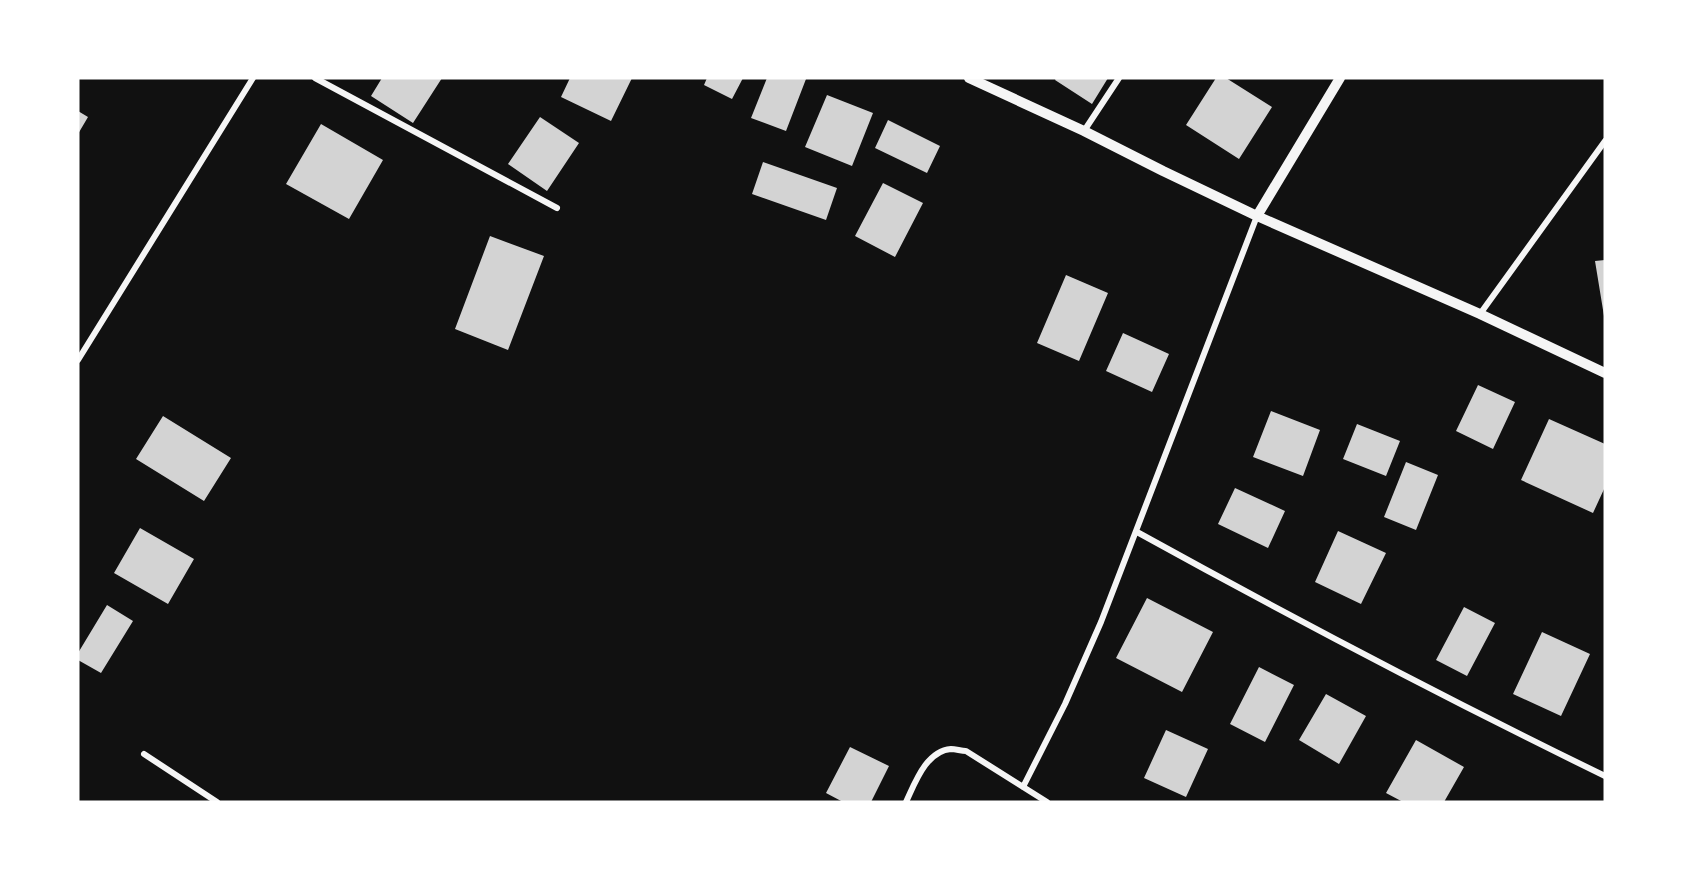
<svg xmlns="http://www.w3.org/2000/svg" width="1683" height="880" font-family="Jost,sans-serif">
<rect width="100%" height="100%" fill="#111"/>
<path fill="#d3d3d3" d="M382 78H442L413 123 371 96Z
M570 78H632L611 121 561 97Z
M707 78H743L732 99 704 85Z
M767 78 806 79 786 131 751 118Z
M1056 78H1108L1092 104 1055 80Z
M1216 78H1226L1272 107 1239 159 1186 125Z
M827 95 873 113 852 166 805 147Z
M78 111 88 117 78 134Z
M540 117 579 143 547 191 508 164Z
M888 120 940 146 927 173 875 148Z
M321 124 383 160 349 219 286 184Z
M763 162 837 188 826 220 752 194Z
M883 183 923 203 895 257 855 236Z
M490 236 544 256 508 350 455 329Z
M1605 260V315L1604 316 1595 261Z
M1066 275 1108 293 1079 361 1037 343Z
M1123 333 1169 354 1152 392 1106 371Z
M1478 385 1515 402 1493 449 1456 431Z
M1271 411 1320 430 1303 476 1253 457Z
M163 416 231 458 204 501 136 459Z
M1549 419 1605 444V487L1593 513 1521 480Z
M1357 424 1400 441 1386 476 1343 459Z
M1406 462 1438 475 1416 530 1384 517Z
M1235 488 1285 511 1268 548 1218 524Z
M140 528 194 559 168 604 114 573Z
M1338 531 1386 553 1361 604 1315 582Z
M1147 598 1213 632 1182 692 1116 658Z
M107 605 133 621 101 673 78 660V653Z
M1464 607 1495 623 1467 676 1436 660Z
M1542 632 1590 654 1561 716 1513 694Z
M1259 667 1294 685 1265 742 1230 724Z
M1326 694 1366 716 1339 764 1299 740Z
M1166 730 1208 749 1186 797 1144 778Z
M1416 740 1464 767 1444 802H1403L1386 793Z
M850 747 889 766 871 802H843L826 793Z"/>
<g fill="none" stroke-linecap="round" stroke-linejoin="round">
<path stroke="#f5f5f5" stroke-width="6" d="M315 78 557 208
M1084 131 1119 78
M1480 314 1605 141
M78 360 253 78
M1137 532C1291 617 1447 699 1605 776
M144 754 217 802
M1023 787 1065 704 1101 622 1257 216
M906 802C915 783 926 751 951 749 956 749 961 751 966 751L1047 802"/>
<path stroke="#f5f5f5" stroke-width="10" d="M969 78 1084 131 1163 171 1257 216 1480 314 1605 373
M1257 216 1340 78"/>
</g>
<rect width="1683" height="880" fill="none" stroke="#ffffff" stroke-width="159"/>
</svg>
